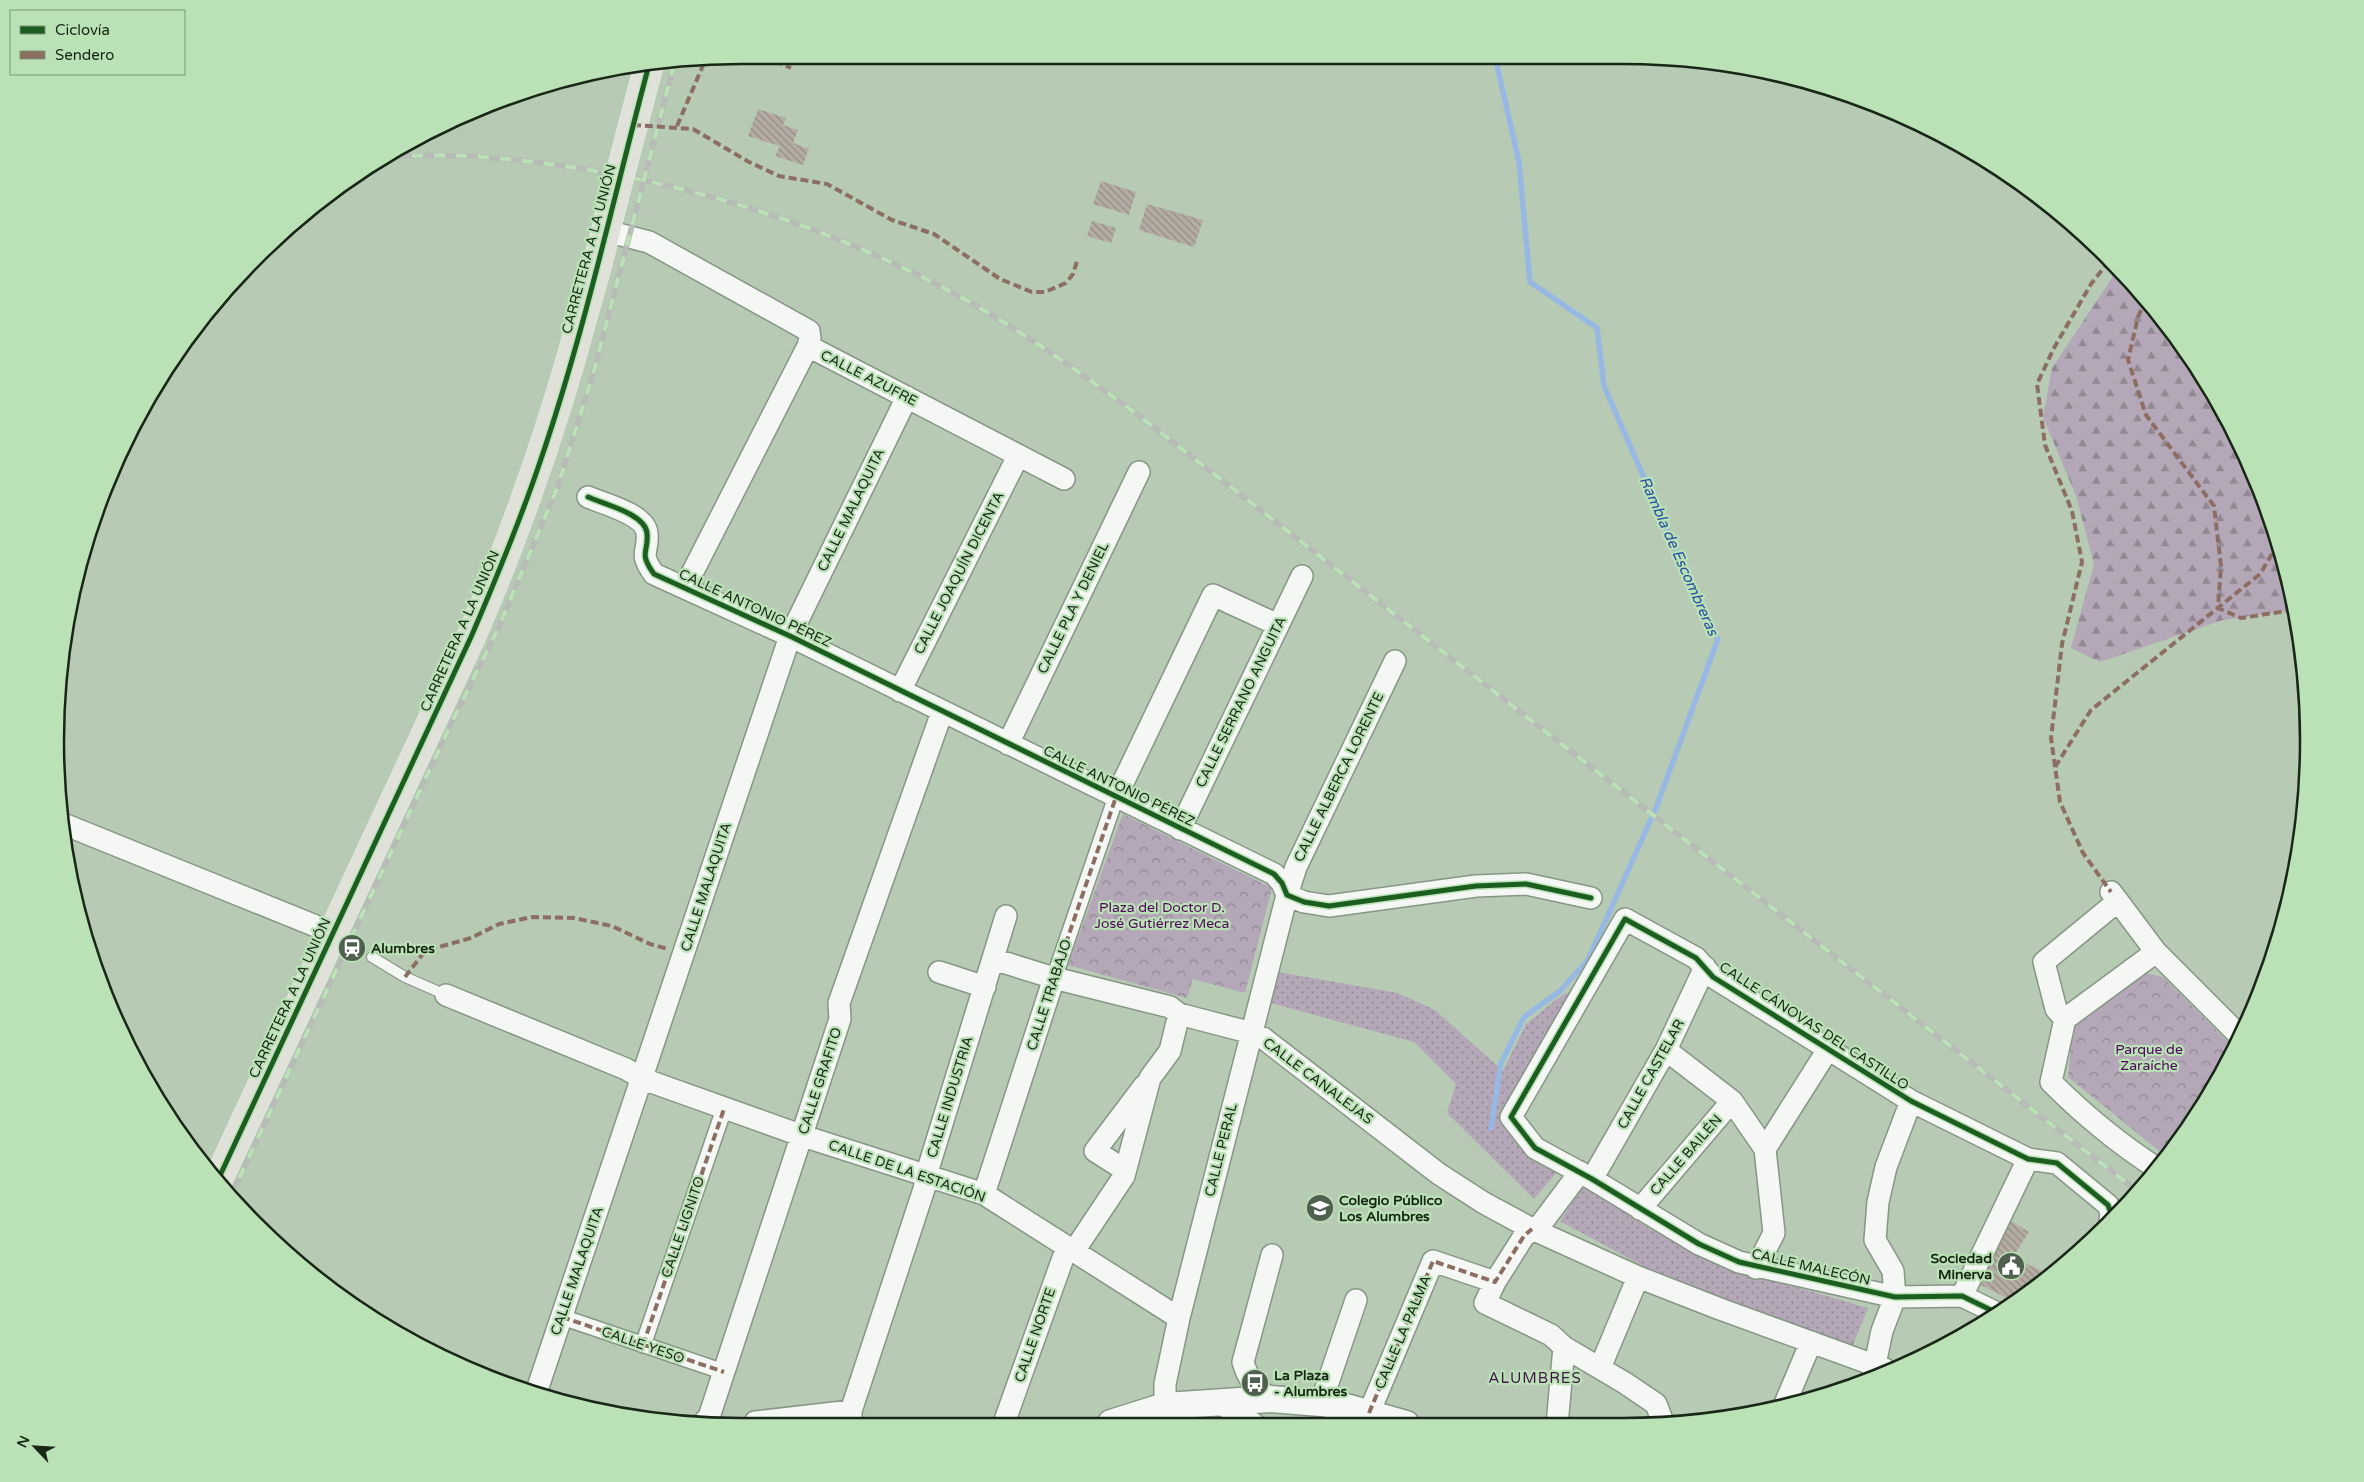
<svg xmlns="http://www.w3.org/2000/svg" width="2364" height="1482" font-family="'Varela Round',sans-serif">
<defs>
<pattern id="grass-dots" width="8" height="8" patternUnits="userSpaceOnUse" patternTransform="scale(1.25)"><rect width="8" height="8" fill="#b4a7b7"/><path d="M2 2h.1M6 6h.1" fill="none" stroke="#928894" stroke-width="1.8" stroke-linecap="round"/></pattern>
<pattern id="forest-firs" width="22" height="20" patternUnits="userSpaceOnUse" patternTransform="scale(1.25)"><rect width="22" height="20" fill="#b4a7b7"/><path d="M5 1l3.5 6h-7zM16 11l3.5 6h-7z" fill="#928894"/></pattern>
<pattern id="park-crowns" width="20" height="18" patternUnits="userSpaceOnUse" patternTransform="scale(1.25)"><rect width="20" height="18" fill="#b4a7b7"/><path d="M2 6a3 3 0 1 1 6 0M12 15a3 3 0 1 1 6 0" fill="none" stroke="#928894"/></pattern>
<pattern id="building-back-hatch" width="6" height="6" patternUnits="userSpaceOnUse" patternTransform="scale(1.25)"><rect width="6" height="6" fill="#b5ada3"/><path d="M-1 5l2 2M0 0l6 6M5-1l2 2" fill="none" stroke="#928d84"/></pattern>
</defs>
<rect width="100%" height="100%" fill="#b6cab4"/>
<path fill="url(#grass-dots)" d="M1278 972 1397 993 1435 1010 1503 1071 1526 1024 1557 999 1575 988 1501 1122 1558 1171 1534 1199 1447 1113 1456 1084 1414 1042 1271 1003Z
M1585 1184 1650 1229 1738 1270 1868 1308 1853 1345 1755 1311 1643 1266 1560 1221Z"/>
<path fill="url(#forest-firs)" d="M2118 269 2139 289 2217 398 2273 521 2293 610 2223 620 2100 662 2071 648 2094 564 2076 496 2043 417 2052 368Z"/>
<path fill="url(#park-crowns)" d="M1123 814 1272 888 1245 993 1193 979 1187 998 1068 965Z
M2143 973 2163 977 2235 1049 2168 1158 2068 1077 2073 1022Z"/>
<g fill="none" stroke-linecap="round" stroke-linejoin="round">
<path stroke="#97b8e3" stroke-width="5.5" d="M1491 1128 1501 1063 1524 1017 1560 991 1588 960 1656 808 1718 639 1682 565 1604 386 1597 328 1530 282 1519 162 1496 61"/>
</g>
<path fill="url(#building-back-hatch)" d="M758 109 786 118 783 125 798 130 793 143 809 149 803 165 775 156 780 146 748 136Z
M1101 181 1136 192 1129 215 1093 204Z
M1147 204 1203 220 1194 247 1139 230Z
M1092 221 1116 228 1111 243 1087 236Z
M2009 1220 2029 1232 2013 1257 2050 1275 2013 1301 1981 1285Z"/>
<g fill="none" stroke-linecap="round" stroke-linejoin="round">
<defs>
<path id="service" d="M372 957 405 977 446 995"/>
<path id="pedestrian" d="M1054 978 1116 797
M562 1317 724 1372
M643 1345 724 1109"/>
<path id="minor" d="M606 231 649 242 809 331 810 338 808 346 685 587
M808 346 1064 479
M588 497C604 504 645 514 647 533 649 553 638 552 654 574L790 636 1274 874 1282 883 1287 895 1304 902 1329 906 1476 886 1526 884 1591 898
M900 691 1018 456
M1008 744 1139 472
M1116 797 1213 595 1278 625
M66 825 333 933
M1180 829 1302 576
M2111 892 2156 952 2241 1037
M2156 952 2065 1019 2051 1082C2084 1115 2119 1144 2158 1169
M993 959 1054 978 1170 1007 1179 1014 1252 1033 1263 1038 1439 1174 1484 1203 1532 1229 1638 1277 1720 1309 1885 1369
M939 972 985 987
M446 995 626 1069 643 1079 803 1136 984 1194 1179 1318
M2065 1019 2056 1009 2044 962 2118 901
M1666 1050 1732 1101 1765 1149 1774 1233 1756 1268
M1765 1149 1827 1051
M1125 1170 1095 1151 1144 1086
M1592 1179 1666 1050 1705 967
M984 1194 1054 978
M1640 1209 1732 1101
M1074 1251 1124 1176 1150 1078 1170 1051 1179 1014
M1495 1282 1485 1303 1551 1335 1564 1347 1625 1383 1656 1404 1664 1425
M1962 1296 2028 1159
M1997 1313 1962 1296 1895 1297 1739 1262 1699 1244 1592 1179 1535 1148 1511 1117 1625 919 1696 958 1713 977 1911 1101 2028 1159 2057 1163 2108 1205 2111 1213 2110 1220
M1600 1368 1638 1277
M1873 1374 1882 1331 1895 1297 1893 1271 1875 1240 1878 1202 1886 1167 1911 1101
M537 1390 790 636 907 397
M1270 1399C1256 1388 1248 1380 1243 1362L1272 1255
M1218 1402 1254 1424
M1321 1403 1356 1300
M1165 1406V1384L1179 1318 1287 895 1296 867 1395 661
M1784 1406 1811 1342
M1369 1413 1433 1261 1495 1282 1524 1236 1541 1224 1580 1172
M705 1421 709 1417 840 1019 839 1003 942 712
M755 1422 851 1411
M851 1422V1411L924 1189 929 1166 1006 916
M1004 1423 1063 1258 1069 1248
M1557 1425 1564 1347"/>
<path id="tertiary" d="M1111 1423 1165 1406 1270 1399 1321 1403 1346 1407 1406 1424"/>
<path id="primary" d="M633 125 650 61
M217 1182 471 637C517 531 554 424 584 312 593 281 602 249 609 217"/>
</defs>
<use href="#service" stroke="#879785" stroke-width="12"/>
<use href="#pedestrian" stroke="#879785" stroke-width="18"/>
<use href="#minor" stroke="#879785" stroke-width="24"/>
<use href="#tertiary" stroke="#879785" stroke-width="29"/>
<use href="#primary" stroke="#dee7dd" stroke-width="30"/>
<use href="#service" stroke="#f4f7f4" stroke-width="10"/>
<use href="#pedestrian" stroke="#f4f7f4" stroke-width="15"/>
<use href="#minor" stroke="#f4f7f4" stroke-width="21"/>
<use href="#tertiary" stroke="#f4f7f4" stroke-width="26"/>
<use href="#primary" stroke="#e0e1d9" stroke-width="28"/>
<defs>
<path id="rail" d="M390 156C421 156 453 154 483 157 648 170 810 216 955 294 1020 329 1079 372 1138 415L2137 1191
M230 1198 450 726 498 629 558 486 594 371 675 61"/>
</defs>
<use href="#rail" stroke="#b7bcb6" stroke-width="5.5"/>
<use href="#rail" stroke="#bbe1b7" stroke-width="4" stroke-dasharray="11" stroke-linecap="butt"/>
<defs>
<path id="primary-bridge" d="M609 217 633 125"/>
</defs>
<use href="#primary-bridge" stroke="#dee7dd" stroke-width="30" stroke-linecap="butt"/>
<use href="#primary-bridge" stroke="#e0e1d9" stroke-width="28"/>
<path stroke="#8d6e63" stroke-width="4" stroke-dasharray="8 4" stroke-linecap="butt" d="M775 61 791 68
M633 125 693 129 749 162 779 176 827 184 892 220 934 234 1000 279 1032 292H1045L1066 283 1073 274 1077 261
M677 126 704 63 708 61
M2109 261 2091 284 2054 348 2037 384 2045 445 2072 511 2082 562 2062 644 2051 738 2060 802 2083 853 2111 892
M2146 299 2138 317 2128 360 2146 415 2214 506 2221 566 2218 608 2241 618 2293 610
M2055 767 2091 710 2260 574 2278 544
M405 977 422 955 432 949 471 938 499 924 532 917 574 918 612 926 650 944 668 949
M1054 978 1116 797
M562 1317 724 1372
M643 1345 724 1109
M1369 1413 1433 1261 1495 1282 1524 1236 1532 1229"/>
<defs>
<path id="cycleway" d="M588 497C604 504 645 514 647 533 649 553 638 552 654 574L790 636 1274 874 1282 883 1287 895 1304 902 1329 906 1476 886 1526 884 1591 898
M217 1182 471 637C496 579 520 521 540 462 585 331 614 195 650 61
M1997 1313 1962 1296 1895 1297 1739 1262 1699 1244 1592 1179 1535 1148 1511 1117 1625 919 1696 958 1713 977 1911 1101 2028 1159 2057 1163 2108 1205 2111 1213 2110 1220"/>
</defs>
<use href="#cycleway" stroke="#bbe1b7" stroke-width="8"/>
<use href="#cycleway" stroke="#1b5e20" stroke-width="5"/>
</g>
<defs>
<symbol id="station-disc" viewBox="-11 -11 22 22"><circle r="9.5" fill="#50604e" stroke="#bbe1b7"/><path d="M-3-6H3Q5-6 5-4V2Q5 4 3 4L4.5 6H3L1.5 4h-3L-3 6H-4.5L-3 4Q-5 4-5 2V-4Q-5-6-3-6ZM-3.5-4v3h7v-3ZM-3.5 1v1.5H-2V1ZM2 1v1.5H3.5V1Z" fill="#fff"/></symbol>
<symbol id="school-disc" viewBox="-11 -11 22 22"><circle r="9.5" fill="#50604e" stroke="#bbe1b7"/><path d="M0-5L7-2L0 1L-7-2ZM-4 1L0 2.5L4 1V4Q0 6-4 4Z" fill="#fff"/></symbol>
<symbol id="civic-disc" viewBox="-11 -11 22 22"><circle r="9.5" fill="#50604e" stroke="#bbe1b7"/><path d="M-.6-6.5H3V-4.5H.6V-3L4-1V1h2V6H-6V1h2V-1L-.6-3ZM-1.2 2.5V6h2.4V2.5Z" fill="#fff"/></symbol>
<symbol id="bus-disc" viewBox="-11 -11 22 22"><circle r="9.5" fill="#50604e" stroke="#bbe1b7"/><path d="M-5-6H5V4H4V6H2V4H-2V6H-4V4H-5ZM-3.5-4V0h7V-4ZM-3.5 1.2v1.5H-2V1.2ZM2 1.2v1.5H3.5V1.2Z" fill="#fff"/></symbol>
</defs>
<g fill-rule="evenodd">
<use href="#station-disc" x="336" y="932" width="32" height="32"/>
<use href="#school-disc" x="1304" y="1192" width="32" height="32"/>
<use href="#civic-disc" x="1995" y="1250" width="32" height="32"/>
<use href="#bus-disc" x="1239" y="1367" width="32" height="32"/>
</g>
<g text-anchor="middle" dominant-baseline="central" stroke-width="4.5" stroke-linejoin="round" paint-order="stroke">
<g font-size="14" fill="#192717" stroke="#bbe1b7">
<text transform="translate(589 249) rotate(-75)">CARRETERA A LA UNIÓN</text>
<text transform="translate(869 378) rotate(27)">CALLE AZUFRE</text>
<text transform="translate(851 510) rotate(-64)">CALLE MALAQUITA</text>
<text transform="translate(959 573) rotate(-63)">CALLE JOAQUÍN DICENTA</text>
<text transform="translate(755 608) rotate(25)">CALLE ANTONIO PÉREZ</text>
<text transform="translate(1073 608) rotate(-64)">CALLE PLA Y DENIEL</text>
<text transform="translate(460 631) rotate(-66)">CARRETERA A LA UNIÓN</text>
<text transform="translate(1241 702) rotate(-64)">CALLE SERRANO ANGUITA</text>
<text transform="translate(1339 777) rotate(-64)">CALLE ALBERCA LORENTE</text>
<text transform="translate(1119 786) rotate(26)">CALLE ANTONIO PÉREZ</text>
<text transform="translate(706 887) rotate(-72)">CALLE MALAQUITA</text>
<text transform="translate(1049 995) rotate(-72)">CALLE TRABAJO</text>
<text transform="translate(290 998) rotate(-65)">CARRETERA A LA UNIÓN</text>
<text transform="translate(1814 1026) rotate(33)">CALLE CÁNOVAS DEL CASTILLO</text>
<text transform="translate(1651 1074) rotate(-61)">CALLE CASTELAR</text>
<text transform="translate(820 1081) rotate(-72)">CALLE GRAFITO</text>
<text transform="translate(1318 1081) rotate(37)">CALLE CANALEJAS</text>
<text transform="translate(950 1097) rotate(-73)">CALLE INDUSTRIA</text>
<text transform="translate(1221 1150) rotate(-76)">CALLE PERAL</text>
<text transform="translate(1686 1155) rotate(-49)">CALLE BAILÉN</text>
<text transform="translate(907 1171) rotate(19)">CALLE DE LA ESTACIÓN</text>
<text transform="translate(683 1227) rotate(-71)">CALLE LIGNITO</text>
<text transform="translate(1811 1267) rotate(13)">CALLE MALECÓN</text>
<text transform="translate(577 1271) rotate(-71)">CALLE MALAQUITA</text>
<text transform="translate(1403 1332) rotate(-67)">CALLE LA PALMA</text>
<text transform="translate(1035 1335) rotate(-71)">CALLE NORTE</text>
<text transform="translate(643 1345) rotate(19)">CALLE YESO</text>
</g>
<g font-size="14" fill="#4f0759" stroke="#bbe1b7">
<text x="1162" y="907">Plaza del Doctor D.<tspan x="1162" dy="16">José Gutiérrez Meca</tspan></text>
<text x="2149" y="1049">Parque de<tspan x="2149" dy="16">Zaraíche</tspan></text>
</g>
<g font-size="14" font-weight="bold" fill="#192717" stroke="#bbe1b7" text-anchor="start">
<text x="371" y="948">Alumbres</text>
<text x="1339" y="1200">Colegio Público<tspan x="1339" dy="16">Los Alumbres</tspan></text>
<text x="1992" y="1258" text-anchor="end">Sociedad<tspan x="1992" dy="16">Minerva</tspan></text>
<text x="1274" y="1375">La Plaza<tspan x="1274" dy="16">- Alumbres</tspan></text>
</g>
<g font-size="15" font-style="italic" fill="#2852a3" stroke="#bbe1b7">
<text transform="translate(1679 556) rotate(66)">Rambla de Escombreras</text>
</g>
<g font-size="15" letter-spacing="1" fill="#411548" stroke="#bbe1b7">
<text x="1535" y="1378">ALUMBRES</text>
</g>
</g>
<path d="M0 0H2364V1482H0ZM741 64H1623A677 677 0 0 1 2300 741V741A677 677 0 0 1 1623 1418H741A677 677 0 0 1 64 741V741A677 677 0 0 1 741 64Z" fill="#bbe1b7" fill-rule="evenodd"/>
<path fill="none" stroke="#192717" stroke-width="2.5" d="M741 64H1623A677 677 0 0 1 2300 741V741A677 677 0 0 1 1623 1418H741A677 677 0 0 1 64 741V741A677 677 0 0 1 741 64Z"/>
<rect x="10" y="10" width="175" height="65" fill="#bbe1b7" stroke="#7a9777"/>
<rect x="20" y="26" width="25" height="8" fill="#1b5e20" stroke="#7a9777"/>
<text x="55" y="35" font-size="15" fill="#192717">Ciclovía</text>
<rect x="20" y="51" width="25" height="8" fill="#8d6e63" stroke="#7a9777"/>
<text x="55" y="60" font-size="15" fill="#192717">Sendero</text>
<g transform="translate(35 1447) rotate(295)" stroke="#bbe1b7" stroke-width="4" paint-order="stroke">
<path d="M0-4L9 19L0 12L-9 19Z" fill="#192717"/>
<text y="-8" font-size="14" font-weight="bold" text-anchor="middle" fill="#192717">N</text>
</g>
</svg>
